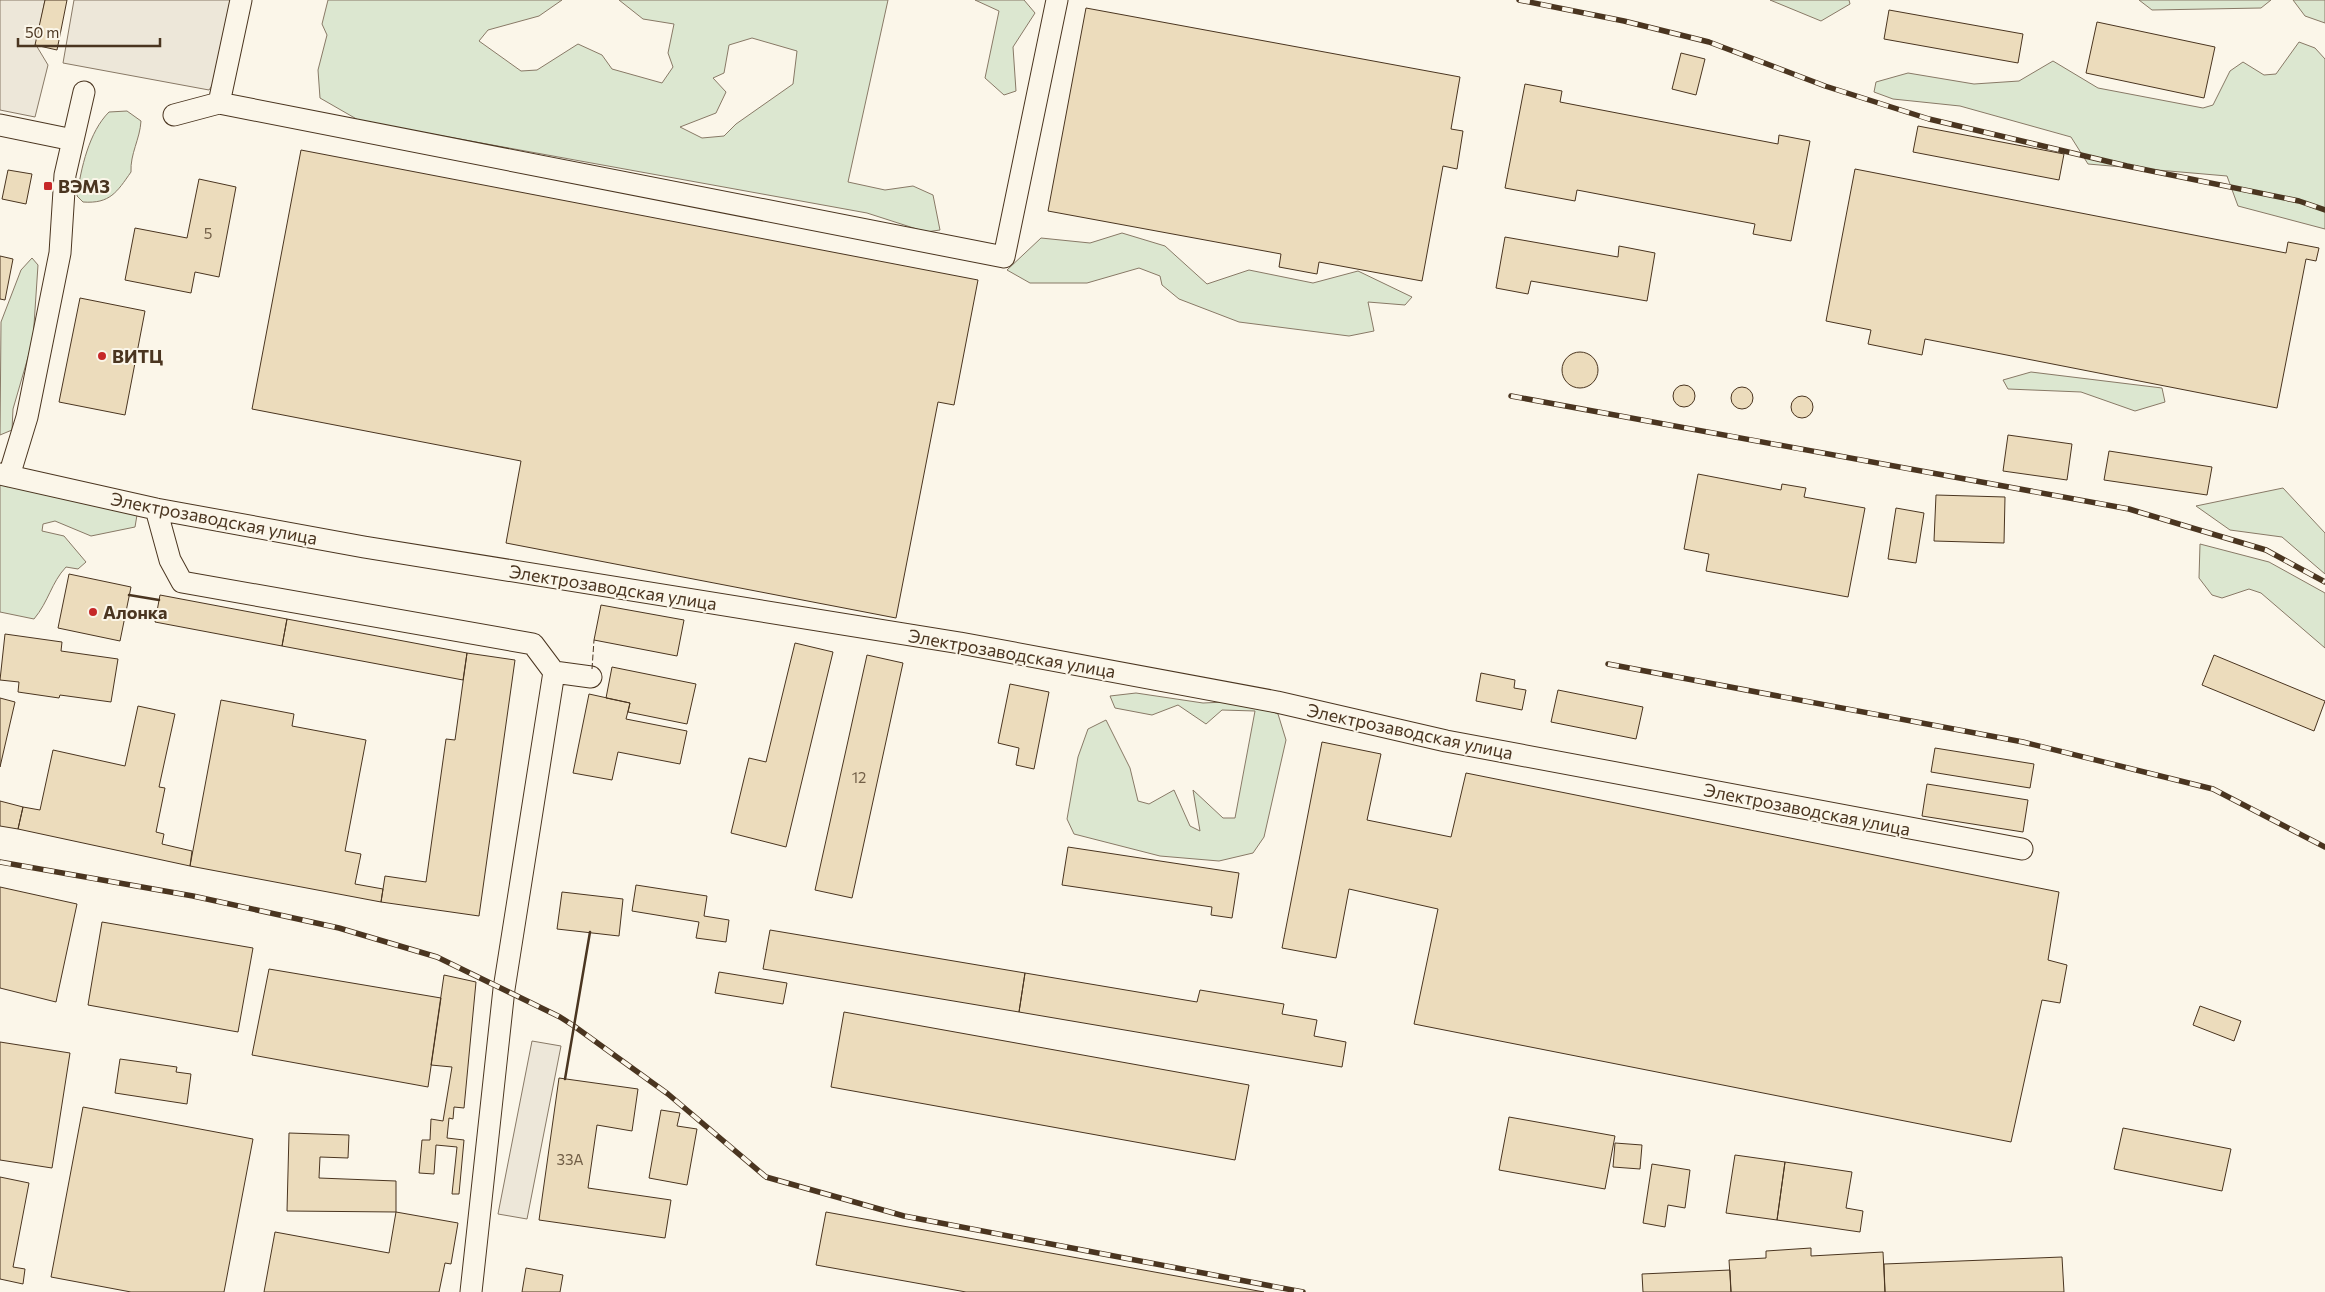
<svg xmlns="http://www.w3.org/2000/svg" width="2325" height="1292" font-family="Commissioner,sans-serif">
<rect width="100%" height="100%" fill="#fbf6e9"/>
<path fill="#dce7d0" stroke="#887966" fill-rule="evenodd" d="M328 0H562L539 16 488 30 479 41 521 71 537 70 578 44 602 55 612 69 662 83 673 67 668 53 674 24 643 19 619 0H888L848 182 885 190 913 186 933 195 940 230 926 232 867 213 360 121 320 98 318 70 327 35 322 24ZM752 38 797 51 793 84 736 124 724 136 702 138 680 127 716 113 726 92 713 78 724 73 729 45Z
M975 0H1024L1035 13 1013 47 1016 91 1004 95 985 78 999 11Z
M1770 0H1849L1850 4 1821 21Z
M2139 0H2271L2261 8 2152 10Z
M2293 0H2325V23L2305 16Z
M2299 42 2315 48 2325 59V229L2238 206 2227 176 2088 164 2071 137 1960 106 1893 99 1874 92 1876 82 1908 73 1974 84 2019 81 2053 61 2098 88 2203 108 2213 105 2230 71 2243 62 2264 75 2276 74Z
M127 111 141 121C140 139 130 154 131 172 117 192 110 204 83 202L77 196C81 168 89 132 109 112Z
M1122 233 1165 246 1207 284 1249 270 1313 283 1358 271 1412 297 1405 305 1368 302 1374 331 1349 336 1239 322 1179 299 1162 285 1160 276 1139 268 1087 283H1030L1007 270 1041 238 1090 243Z
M32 258 38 265 33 340 13 409 12 430 0 435 1 322 21 270Z
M2031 372 2162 388 2165 402 2135 411 2081 392 2008 389 2003 380Z
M0 481 137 515 135 527 91 536 55 521 43 524 42 531 64 536 86 562 78 569 66 567C51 583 49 601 34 619L0 612Z
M2283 488 2325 533V574L2282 537 2230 530 2196 506Z
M2200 544 2269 562 2325 593V648L2261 593 2249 589 2222 598 2212 595 2199 578Z
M1136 693 1203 703 1248 701 1278 714 1286 740 1264 837 1253 853 1219 861 1160 856 1074 834 1067 819 1078 757 1088 729 1106 720 1130 768 1138 801 1149 804 1174 790 1190 826 1200 831 1193 790 1223 818H1235L1255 711 1222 710 1206 724 1178 705 1152 715 1115 708 1110 696Z"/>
<path fill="#ede7d9" stroke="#887966" d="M0 0H45L36 45 48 65 35 117 0 110Z
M74 0H234L222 71 209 90 63 63Z
M532 1041 561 1046 527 1219 498 1214Z"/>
<path fill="#ecdcbc" stroke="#4a3520" d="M45 0H67L57 50 35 45Z
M1086 8 1460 77 1451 129 1463 131 1457 169 1443 166 1422 281 1319 262 1317 274 1279 267 1281 254 1048 211Z
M1889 10 2023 34 2018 63 1884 39Z
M2097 22 2215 47 2204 98 2086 73Z
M1681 53 1705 59 1696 95 1672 89Z
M1525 84 1562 91 1560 102 1778 144 1779 135 1810 141 1791 241 1753 234 1755 224 1577 190 1575 201 1505 188Z
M1918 126 2064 154 2059 180 1913 152Z
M301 150 978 280 954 405 938 402 896 618 506 543 521 461 252 409Z
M1855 169 2286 253 2288 242 2319 248 2316 261 2306 259 2277 408 1925 339 1922 355 1868 344 1871 330 1826 321Z
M8 170 32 174 26 204 2 199Z
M199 179 236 187 219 277 195 272 191 293 125 280 135 228 187 238Z
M1505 237 1618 257 1619 246 1655 253 1647 301 1531 281 1528 294 1496 288Z
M0 256 13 259 5 300 0 299Z
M80 298 145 311 125 415 59 402Z
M1562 370a18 18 0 1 1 36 0a18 18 0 1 1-36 0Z
M1673 396a11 11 0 1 1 22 0a11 11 0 1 1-22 0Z
M1731 398a11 11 0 1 1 22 0a11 11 0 1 1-22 0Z
M1791 407a11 11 0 1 1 22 0a11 11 0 1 1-22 0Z
M2008 435 2072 444 2067 480 2003 471Z
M2109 451 2212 467 2207 495 2104 480Z
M1698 474 1781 490 1782 484 1806 488 1804 497 1865 508 1848 597 1706 571 1709 554 1684 549Z
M1936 495 2005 497 2004 543 1934 541Z
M1896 508 1924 513 1916 563 1888 559Z
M69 574 131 587 120 641 58 628Z
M160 595 287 619 282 646 155 622Z
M601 605 684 620 677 656 594 640Z
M287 619 467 653 463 680 282 646Z
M5 634 62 642 61 651 118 659 111 702 60 695 59 698 18 692 19 682 0 680Z
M795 643 833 652 786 847 731 833 749 758 766 762Z
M467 653 515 660 479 916 381 902 385 876 426 882 446 739 455 740Z
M867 655 903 663 852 898 815 890Z
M2214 655 2325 701 2314 731 2202 685Z
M612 667 696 684 687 724 628 712 630 703 606 698Z
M1481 673 1515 680 1514 688 1526 690 1522 710 1476 701Z
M1010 684 1049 692 1034 769 1016 765 1019 748 998 743Z
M1558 690 1643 707 1636 739 1551 722Z
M589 694 630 703 626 719 687 731 680 764 618 752 612 780 573 773Z
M0 698 15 702 0 767Z
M221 700 294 714 292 726 366 740 345 851 361 854 355 884 383 889 381 902 190 866Z
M138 706 175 714 159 787 165 788 156 832 164 834 162 844 192 851 190 866 18 829 23 807 40 810 53 750 125 766Z
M1322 742 1381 754 1367 820 1451 837 1466 773 2059 892 2048 960 2067 965 2060 1003 2042 1000 2011 1142 1414 1024 1438 909 1349 889 1336 958 1282 948Z
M1935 748 2034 764 2030 788 1931 772Z
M1927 784 2028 800 2023 832 1922 816Z
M0 801 23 807 18 829 0 826Z
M1068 847 1239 873 1232 918 1211 915 1212 907 1062 885Z
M636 885 707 896 704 916 729 920 726 942 696 938 699 922 632 911Z
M0 887 77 904 56 1002 0 988Z
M562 892 623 899 619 936 557 929Z
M102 922 253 948 238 1032 88 1005Z
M770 930 1025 973 1019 1012 763 969Z
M269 969 441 998 428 1087 252 1055Z
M719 972 787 983 783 1004 715 993Z
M1025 973 1197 1002 1200 990 1284 1004 1282 1014 1317 1020 1314 1036 1346 1042 1342 1067 1019 1012Z
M444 975 476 982 464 1108 454 1107 453 1119 449 1118 447 1138 464 1140 459 1194H452L457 1147 436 1145 434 1174 419 1173 422 1140H430L431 1119 443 1121 452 1067 431 1065Z
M2200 1006 2241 1021 2234 1041 2193 1025Z
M844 1012 1249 1085 1235 1160 831 1087Z
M0 1042 70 1053 52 1168 0 1160Z
M120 1059 177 1067 176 1072 191 1074 187 1104 115 1093Z
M559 1078 638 1089 632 1131 597 1125 588 1188 671 1200 665 1238 539 1220Z
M83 1107 253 1139 224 1292H131L51 1277Z
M661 1110 680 1113 677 1126 697 1129 687 1185 649 1178Z
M1509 1117 1615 1136 1605 1189 1499 1170Z
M2123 1128 2231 1149 2222 1191 2114 1169Z
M289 1133 349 1135 348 1158 320 1157 319 1178 396 1181V1212L287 1211Z
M1615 1143 1642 1145 1640 1169 1613 1167Z
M1735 1155 1785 1162 1777 1220 1726 1213Z
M1785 1162 1852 1172 1846 1208 1863 1211 1860 1232 1777 1220Z
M1652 1164 1690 1170 1685 1208 1668 1205 1665 1227 1643 1223Z
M0 1177 29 1183 13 1267 25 1269 23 1284 0 1279Z
M396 1212 458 1223 451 1264 445 1263 439 1292H264L275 1232 389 1253Z
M826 1212 1264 1292H966L816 1265Z
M1811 1248V1256L1883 1252 1885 1292H1731L1729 1260 1766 1258V1251Z
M2062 1257 2064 1292H1885L1884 1264Z
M526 1268 563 1275 560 1292H522Z
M1730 1270 1731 1292H1643L1642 1274Z"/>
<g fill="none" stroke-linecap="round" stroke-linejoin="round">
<defs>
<path id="minor" d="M219 103 1004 257 1057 0
M174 115 219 103 241 0
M0 125 73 140
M0 474 156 509 364 547 960 643 1277 702 1446 741 2022 849
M9 476 27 417 60 253 65 175 84 92
M156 509 170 560 182 582 533 644 554 672 504 989 471 1292
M554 672 591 677"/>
</defs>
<use href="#minor" stroke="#4a3520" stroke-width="23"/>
<use href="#minor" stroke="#fbf6e9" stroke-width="21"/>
<defs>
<path id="rail" d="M1519 0 1624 21 1709 42 1825 86 1929 119 2127 166 2299 201 2325 210
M1511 396 2129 509 2266 550 2325 582
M1608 664 2023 742 2213 789 2325 847
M0 862 193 896 339 928 437 957 560 1017 574 1026 668 1094 766 1177 904 1216 1303 1292"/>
</defs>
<use href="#rail" stroke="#4a3520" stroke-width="5.5"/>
<use href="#rail" stroke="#fbf6e9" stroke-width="4" stroke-dasharray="11" stroke-linecap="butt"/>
<path stroke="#4a3520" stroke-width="1" stroke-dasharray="6 2.5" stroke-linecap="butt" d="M592 669 594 640"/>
<path stroke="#4a3520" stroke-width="2.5" d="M129 595 159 600
M565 1079 590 932"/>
</g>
<g fill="#c62828" stroke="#fbf6e9" stroke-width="2">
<rect x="43" y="181" width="10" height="10" rx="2.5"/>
<circle cx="102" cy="356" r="5"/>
<circle cx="93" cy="612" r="5"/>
</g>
<g text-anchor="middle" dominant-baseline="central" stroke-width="4" stroke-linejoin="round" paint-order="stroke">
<g font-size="15" fill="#725f47">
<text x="208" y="233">5</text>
<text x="859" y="777">12</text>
<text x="570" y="1159">33А</text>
</g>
<g font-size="18" font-weight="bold" fill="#4a3520" stroke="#fbf6e9" text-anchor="start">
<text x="58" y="186">ВЭМЗ</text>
<text x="112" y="356">ВИТЦ</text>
<text x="103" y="612">Алонка</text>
</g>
<g font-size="18" fill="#4a3520" stroke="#fbf6e9">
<text transform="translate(214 518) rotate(11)">Электрозаводская улица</text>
<text transform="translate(613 587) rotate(9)">Электрозаводская улица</text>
<text transform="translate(1012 653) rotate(10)">Электрозаводская улица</text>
<text transform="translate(1410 731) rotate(12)">Электрозаводская улица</text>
<text transform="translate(1807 809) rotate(11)">Электрозаводская улица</text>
</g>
</g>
<path d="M18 38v8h142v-8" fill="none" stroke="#4a3520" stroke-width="2.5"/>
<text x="25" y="38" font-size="15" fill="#4a3520" stroke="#fbf6e9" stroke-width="4" paint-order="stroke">50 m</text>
</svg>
